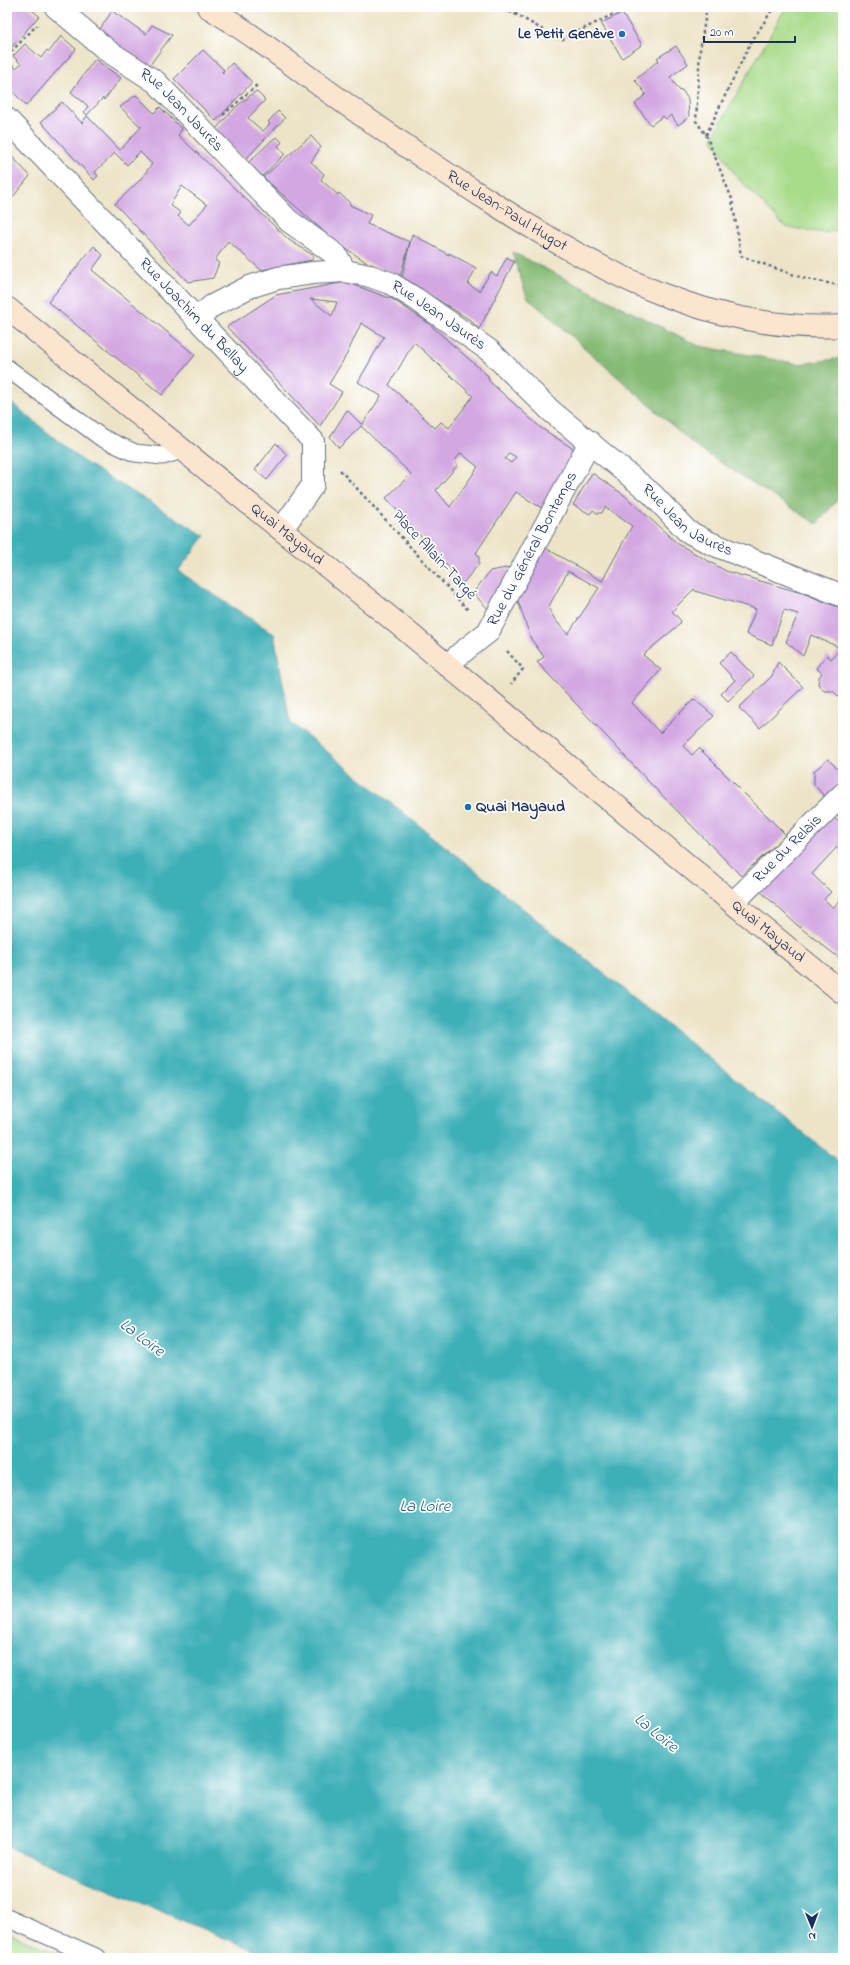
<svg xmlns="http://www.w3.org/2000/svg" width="850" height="1965" font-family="'Indie Flower',sans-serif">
<rect width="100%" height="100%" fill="#fff"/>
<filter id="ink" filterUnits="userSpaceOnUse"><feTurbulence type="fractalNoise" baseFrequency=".025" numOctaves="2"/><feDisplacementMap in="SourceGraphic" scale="8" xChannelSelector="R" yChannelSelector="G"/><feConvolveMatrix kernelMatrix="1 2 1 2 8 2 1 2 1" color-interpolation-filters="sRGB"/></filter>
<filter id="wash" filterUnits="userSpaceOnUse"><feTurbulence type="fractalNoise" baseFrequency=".012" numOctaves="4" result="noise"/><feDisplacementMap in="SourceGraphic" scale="16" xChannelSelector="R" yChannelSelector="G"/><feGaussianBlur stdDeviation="0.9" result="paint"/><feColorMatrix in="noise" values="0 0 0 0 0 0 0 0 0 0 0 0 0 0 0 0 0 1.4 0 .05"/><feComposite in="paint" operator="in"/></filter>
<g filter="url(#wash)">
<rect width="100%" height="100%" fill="#ede4c7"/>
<path fill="#a8db8a" stroke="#628574" d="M786 7H843V229L824 233 785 227 736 176 712 138Z
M7 1932 69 1958H7Z"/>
<path fill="#86bb76" stroke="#50756a" d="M512 252 699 346 799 364 843 358V493L817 524 698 448 527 297Z"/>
<path fill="#3eafb7" stroke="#2c6f8a" d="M7 399 84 462 205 536 178 571 274 634 290 722 843 1165V1958H272L7 1847Z"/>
<g id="blocks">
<path fill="#d3a8e2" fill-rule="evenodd" d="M7 7H28L39 16 7 53Z
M112 11 146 34 152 25 172 35 149 66 98 32Z
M622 13 642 45 622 58 601 23Z
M61 36 76 49 26 106 7 85V62L8 61 16 68 21 64 13 56 25 44 41 58 47 50 49 52Z
M676 46 688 64 670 77 680 91 682 90 688 99 689 117 678 125 671 115 666 119 663 116 651 125 635 104 646 94 635 80 659 60 657 58Z
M203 50 224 70 222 72 223 73 232 63 252 82 216 121 174 79Z
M95 59 121 78 104 100 103 98 87 115 84 112 88 106 71 92Z
M256 91 265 100 248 118 257 126 263 131 270 124 268 122 278 111 285 118 245 160 214 131 236 107Z
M136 95 154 113 160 107 182 129 178 135 289 240 314 256 312 260 261 270 228 241 215 260 219 263 213 278 188 282 115 204 140 180 152 164 140 152 127 165 115 153 95 172 98 176 94 180 41 122 62 102 82 123 87 116 120 150 141 127 120 107ZM182 186 207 205 189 225 178 216 181 213 170 205Z
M311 136 321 147 311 162 324 174 321 180 338 195 339 193 350 203V205L371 215 367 224 410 242 400 276 366 262 332 239 263 177Z
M277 137 282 142 278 146 285 154 262 176 248 163 272 140Z
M7 151 30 176 7 204Z
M412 234 449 255V253L476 268 468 284 479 291 491 272 497 276 507 257 514 262 479 329 470 320 402 277Z
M94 246 103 255 92 270 195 355 162 395 48 302Z
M346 282 392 299 427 322 488 376 489 381 541 428 575 450 543 509 516 492 476 553 479 556V564L463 583 386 498 411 474 361 426 339 448 330 437 347 410 362 425 381 396 358 382 384 337 361 323 347 354 329 384 342 392 320 426 227 327 276 295ZM310 299 337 302 332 316ZM414 342 473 396 449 428 441 422 435 428 389 385ZM461 453 478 467 450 507 436 490 458 465 454 461ZM509 453 516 457 511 463 505 459Z
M276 443 287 455 267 480 255 470Z
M592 473 624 495 678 544 726 571 805 594 843 609V701L833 691H824L818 684 819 677 822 673 816 668 827 655 831 659 841 648 811 635 803 656 786 642 798 614 784 610 772 645 746 634 756 609 695 591 694 589 672 611 681 621 680 624 643 655 661 670 632 703 660 733 694 699 714 716 683 746 692 755 699 748 786 835 741 876 648 781 537 662 544 657 531 639 517 598 544 547 602 581 632 526 605 507 602 513H597L593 510 590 514 573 505ZM568 571 599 588 568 634 556 621 548 608Z
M511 567 488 609 473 593 490 571Z
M731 652 754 676 728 701 721 694 735 680 719 663Z
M778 662 803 687 760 728 739 708 772 676Z
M828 759 843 775V782L826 798 814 785V771Z
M832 816 839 822 843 819V854L837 847 812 874 831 892 824 899 833 908 843 897V961L797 925 758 889Z"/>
</g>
</g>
<g filter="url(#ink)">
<use href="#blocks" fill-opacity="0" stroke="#646e83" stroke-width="1"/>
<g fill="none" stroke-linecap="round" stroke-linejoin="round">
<defs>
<path id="lane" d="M7 368 102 438 135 453 163 456 182 450
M7 1918 98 1958"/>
<g id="street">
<path id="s1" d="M56 7 108 51 156 82 289 221 336 255 345 271"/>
<path id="s2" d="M7 119 313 441V485L282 529"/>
<path id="s3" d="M196 319 212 306 249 287 278 278 313 273 345 271 370 276 390 283 416 299 490 351 551 411 652 494 687 531 710 543 843 596"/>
<path id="s4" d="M448 665 460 654 488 632 590 442"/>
<path id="s5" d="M733 903 843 794"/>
</g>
<g id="secondary">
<path id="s6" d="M208 7C253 34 294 67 336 97 388 134 441 171 496 205 602 273 713 333 843 326"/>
<path id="s7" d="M7 308 398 624 733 903 843 993"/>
</g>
</defs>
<use href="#lane" stroke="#646e83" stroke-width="19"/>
<use href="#street" stroke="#646e83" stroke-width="24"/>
<use href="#secondary" stroke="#646e83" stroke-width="24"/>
<path stroke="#646e83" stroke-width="2.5" stroke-dasharray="3 3" stroke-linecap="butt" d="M498 7 517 15 561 40 628 7
M513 7 517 15
M707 7 700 50 696 121 706 135 732 199 741 256 803 278 843 286
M7 56 37 25
M223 115 257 85
M706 135 750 44 774 7
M340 470 469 611
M507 651 523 669 511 684"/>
<use href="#lane" stroke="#fff" stroke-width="17"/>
<use href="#street" stroke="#fff" stroke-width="22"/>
<use href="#secondary" stroke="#fbe5cf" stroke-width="22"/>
</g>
</g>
<g fill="#1f6fb2" stroke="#fff" stroke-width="1.5">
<circle cx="622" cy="34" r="4"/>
<circle cx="468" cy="807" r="4"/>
</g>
<g text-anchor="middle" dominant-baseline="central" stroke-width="3.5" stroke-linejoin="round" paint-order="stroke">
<g font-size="16" font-weight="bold" fill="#1b2f5e" stroke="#fff" text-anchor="end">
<text x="614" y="34">Le Petit Genève</text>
<text x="476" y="807" text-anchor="start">Quai Mayaud</text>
</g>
<g font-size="16" fill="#1b2f5e" stroke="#fff">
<text stroke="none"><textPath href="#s1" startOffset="163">Rue Jean Jaurès</textPath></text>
<text stroke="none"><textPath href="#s6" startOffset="362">Rue Jean-Paul Hugot</textPath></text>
<text stroke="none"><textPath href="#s2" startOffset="271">Rue Joachim du Bellay</textPath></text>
<text stroke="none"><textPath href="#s3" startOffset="265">Rue Jean Jaurès</textPath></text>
<text stroke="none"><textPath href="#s3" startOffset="589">Rue Jean Jaurès</textPath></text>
<text stroke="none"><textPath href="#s7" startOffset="360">Quai Mayaud</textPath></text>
<text stroke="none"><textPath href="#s4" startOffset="146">Rue du Général Bontemps</textPath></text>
<text transform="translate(434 555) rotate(47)">Place Allain-Targé</text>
<text stroke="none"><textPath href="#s5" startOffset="77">Rue du Relais</textPath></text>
<text stroke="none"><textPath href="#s7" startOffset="984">Quai Mayaud</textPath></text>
</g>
<g font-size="17" font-style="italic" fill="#296282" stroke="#fff">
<text transform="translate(142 1338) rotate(37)">La Loire</text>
<text x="425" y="1506">La Loire</text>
<text transform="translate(656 1733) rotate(39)">La Loire</text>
</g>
</g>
<rect width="850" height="1965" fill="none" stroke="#fff" stroke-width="24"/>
<g transform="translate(812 1927) rotate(179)" stroke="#ffffff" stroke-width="3" paint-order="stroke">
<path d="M0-3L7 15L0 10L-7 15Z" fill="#1b2f5e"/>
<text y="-6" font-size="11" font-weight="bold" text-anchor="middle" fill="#1b2f5e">N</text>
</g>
<path d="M704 36v6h91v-6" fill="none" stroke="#1b2f5e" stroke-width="2"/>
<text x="710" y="36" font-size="12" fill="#1b2f5e" stroke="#ffffff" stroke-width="3" paint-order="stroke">20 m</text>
</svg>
